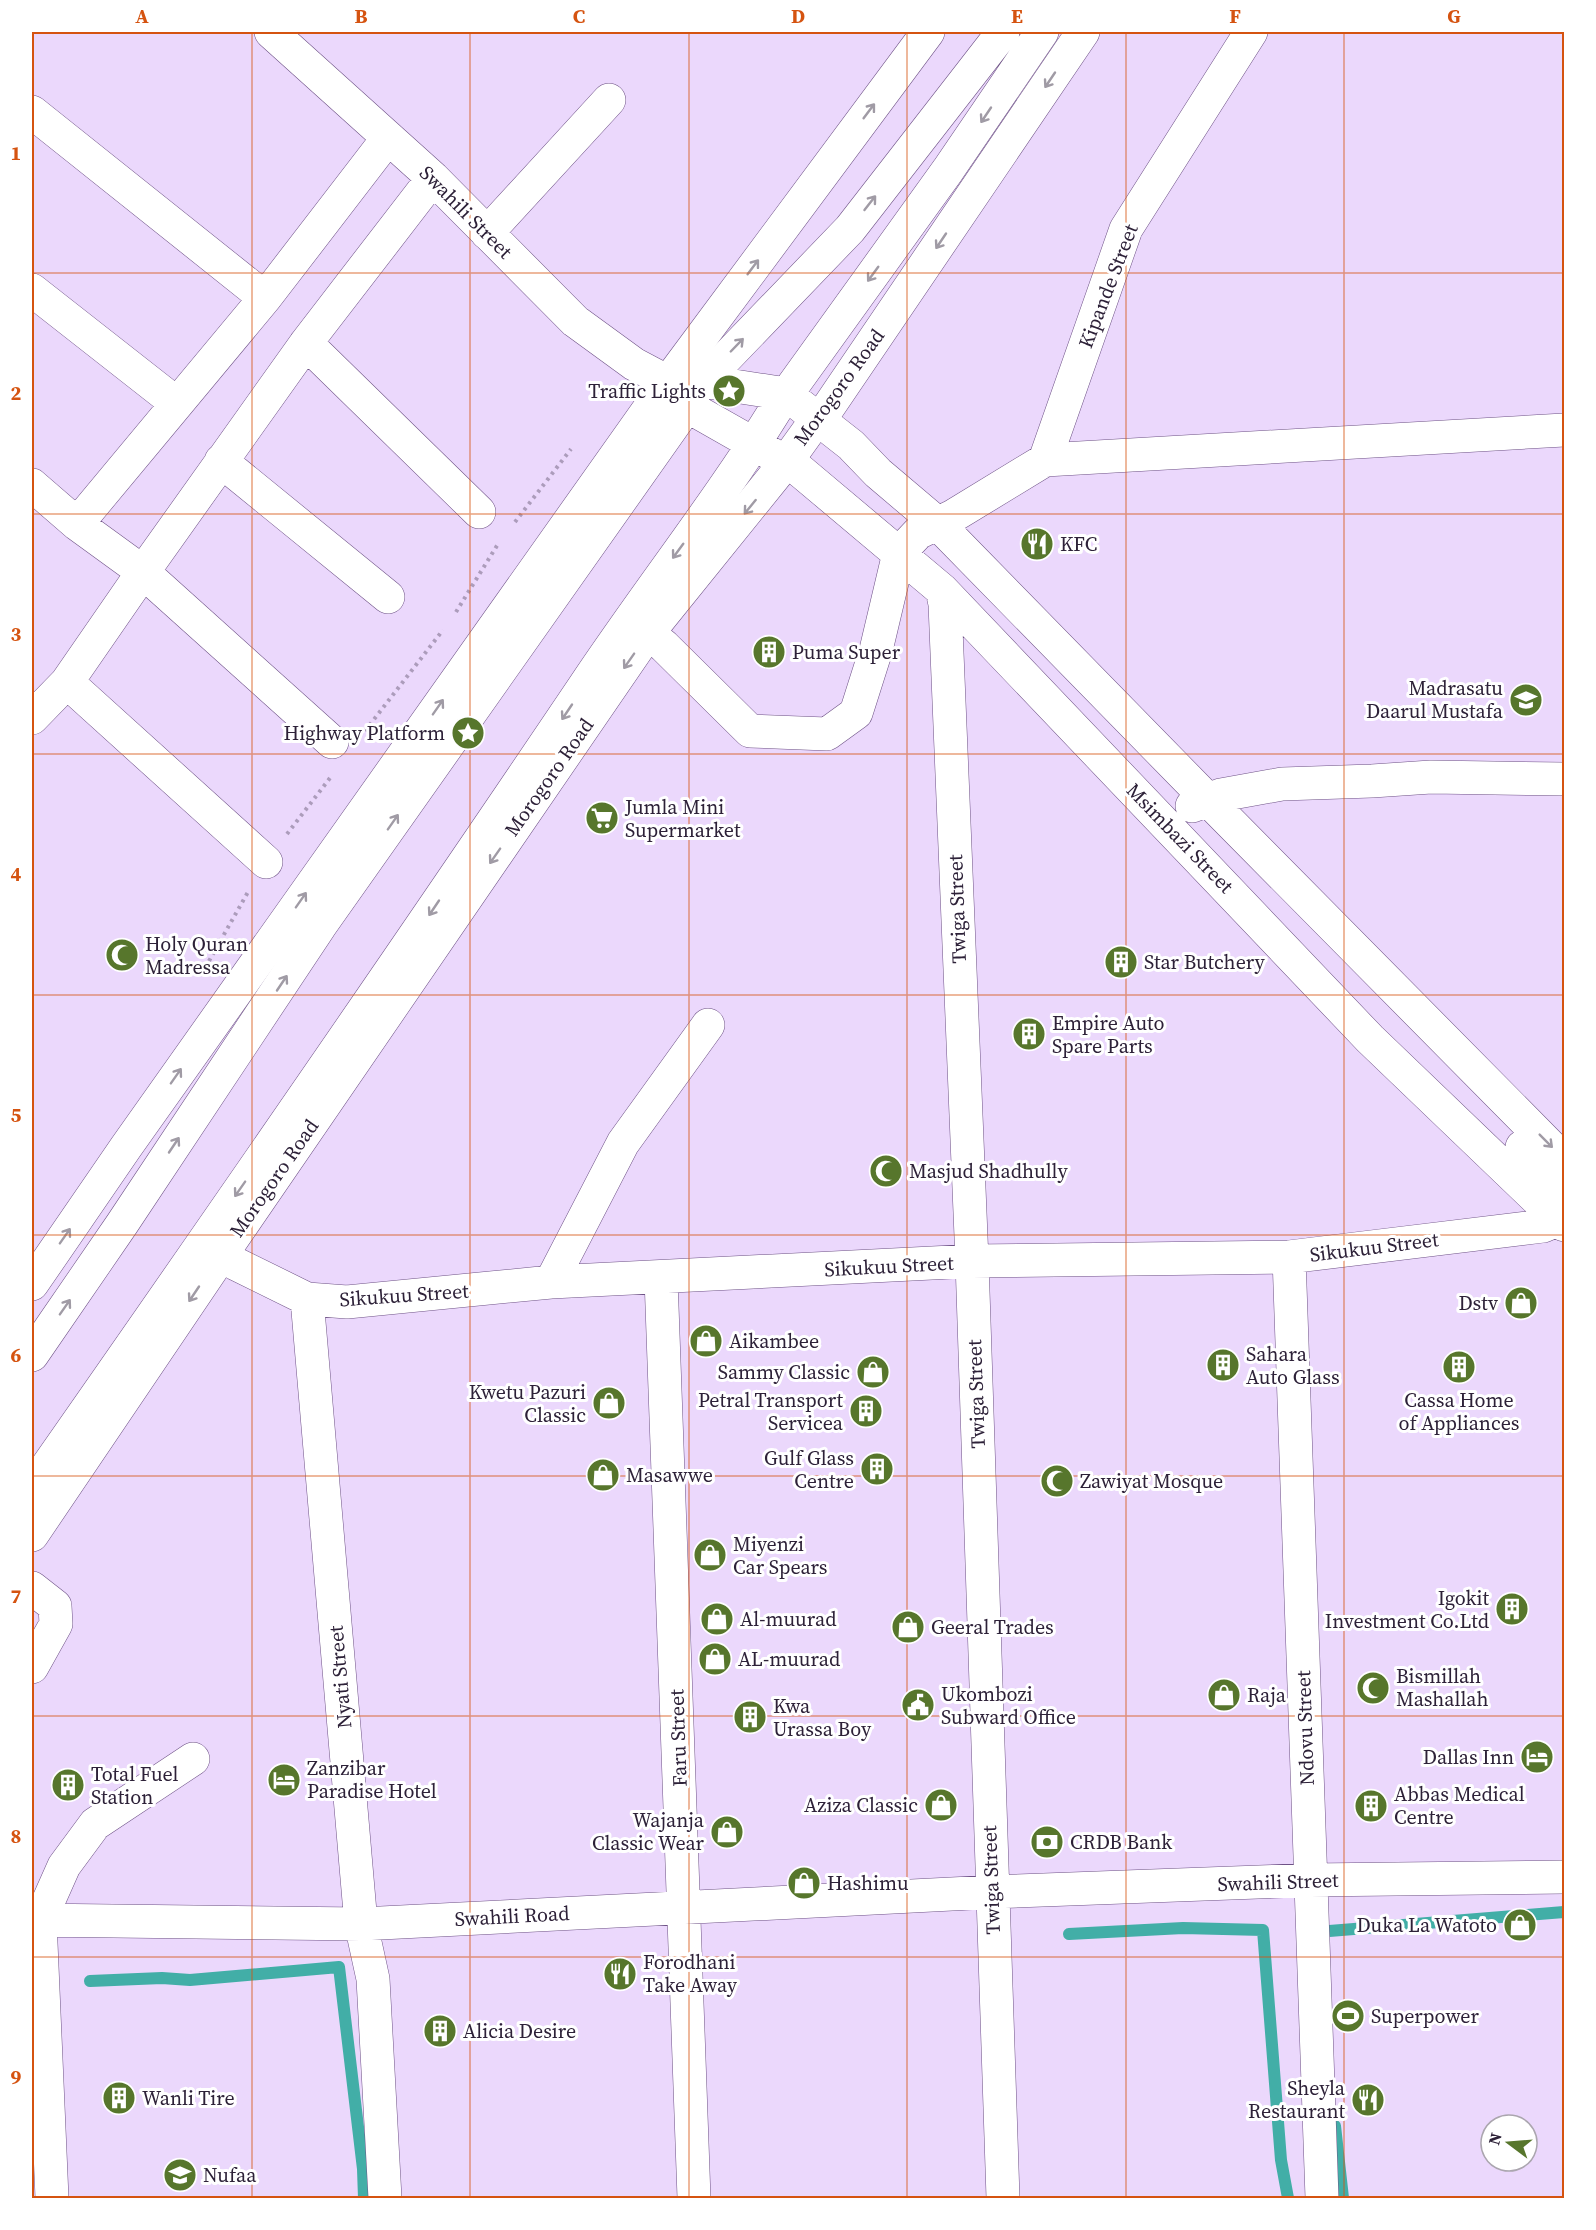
<svg xmlns="http://www.w3.org/2000/svg" width="1596" height="2230" font-family="'Source Serif 4',serif">
<rect width="100%" height="100%" fill="#ebd8fc"/>
<g fill="none" stroke-linecap="round" stroke-linejoin="round">
<path stroke="#42aea7" stroke-width="12" d="M1069 1934 1183 1928 1263 1930 1281 2160 1288 2198
M1317 1935V1932L1564 1912
M90 1981 162 1978 190 1980 339 1967 363 2169 364 2198
M1335 2126 1343 2198"/>
<defs>
<path id="minor" d="M271 32 433 178 575 321 634 364 668 382 687 406 798 469 942 590 1370 1039 1564 1225
M32 112 265 298
M487 233 609 100
M32 290 176 403
M306 343 479 512
M685 382 702 381 786 394 851 445 878 473 937 523 1209 801 1564 1160
M1045 460 1126 229 1251 32
M221 461 388 597
M32 485 77 524 143 572 332 742
M77 524 265 298 388 138
M942 590 945 604 972 1261 1003 2198
M648 633 664 646 750 731 827 734 856 713 876 650 899 553 918 533 953 516 1045 460 1564 430
M67 682 266 862
M32 718 67 682 143 572 306 343 433 178
M1192 806 1221 795 1282 784 1372 781 1431 777 1564 779
M1522 1147 1564 1192
M222 1254 236 1264 307 1299 347 1302 551 1282 972 1261 1289 1257 1543 1226 1564 1217
M1289 1257 1322 2198
M661 1278 694 2198
M551 1282 623 1143 708 1025
M307 1299 361 1924 373 1979 385 2198
M32 1355 122 1224 320 926 687 406 696 389 850 229 1003 32
M32 1488C218 1222 403 955 585 685 647 592 717 504 776 409L948 170 1042 32
M32 1588 55 1606 56 1624 32 1667
M32 1920 361 1924 991 1892 1310 1880 1564 1877
M52 2198 40 1920 64 1866 95 1824 193 1759"/>
<path id="highway" d="M32 1284 126 1147 668 382 928 32
M32 1535 222 1254 648 633 786 462 809 430 819 421 1083 32"/>
</defs>
<use href="#minor" stroke="#6e5286" stroke-width="34"/>
<use href="#highway" stroke="#6e5286" stroke-width="34"/>
<path stroke="#ac9cbb" stroke-width="4" stroke-dasharray="3 4.5" stroke-linecap="butt" d="M515 522 571 449
M456 612 498 544
M365 731 443 630
M287 834 330 778
M209 961 248 892"/>
<use href="#minor" stroke="#fff" stroke-width="33"/>
<use href="#highway" stroke="#fff" stroke-width="33"/>
</g>
<defs><path id="oneway-shaft" d="M-6 0H5M1.5-3L5.5 0L1.5 3" fill="none" stroke-width="1.6" stroke-linecap="round" stroke-linejoin="round" transform="scale(1.5)"/></defs>
<g stroke="#a09ba5">
<use href="#oneway-shaft" transform="translate(1050 80) rotate(124)"/>
<use href="#oneway-shaft" transform="translate(869 111) rotate(-53)"/>
<use href="#oneway-shaft" transform="translate(986 115) rotate(124)"/>
<use href="#oneway-shaft" transform="translate(870 203) rotate(-52)"/>
<use href="#oneway-shaft" transform="translate(941 241) rotate(124)"/>
<use href="#oneway-shaft" transform="translate(753 267) rotate(-53)"/>
<use href="#oneway-shaft" transform="translate(873 274) rotate(126)"/>
<use href="#oneway-shaft" transform="translate(737 345) rotate(-46)"/>
<use href="#oneway-shaft" transform="translate(750 507) rotate(129)"/>
<use href="#oneway-shaft" transform="translate(678 551) rotate(126)"/>
<use href="#oneway-shaft" transform="translate(629 661) rotate(125)"/>
<use href="#oneway-shaft" transform="translate(438 707) rotate(-55)"/>
<use href="#oneway-shaft" transform="translate(567 712) rotate(124)"/>
<use href="#oneway-shaft" transform="translate(393 822) rotate(-55)"/>
<use href="#oneway-shaft" transform="translate(495 856) rotate(125)"/>
<use href="#oneway-shaft" transform="translate(301 900) rotate(-55)"/>
<use href="#oneway-shaft" transform="translate(434 908) rotate(124)"/>
<use href="#oneway-shaft" transform="translate(282 983) rotate(-56)"/>
<use href="#oneway-shaft" transform="translate(176 1076) rotate(-55)"/>
<use href="#oneway-shaft" transform="translate(1546 1141) rotate(45)"/>
<use href="#oneway-shaft" transform="translate(174 1145) rotate(-56)"/>
<use href="#oneway-shaft" transform="translate(240 1189) rotate(125)"/>
<use href="#oneway-shaft" transform="translate(65 1236) rotate(-55)"/>
<use href="#oneway-shaft" transform="translate(194 1294) rotate(124)"/>
<use href="#oneway-shaft" transform="translate(65 1307) rotate(-55)"/>
</g>
<path fill="none" stroke="#d55310" stroke-width="1.5" stroke-opacity="0.55" d="M252 32V2198M470 32V2198M689 32V2198M907 32V2198M1126 32V2198M1344 32V2198M32 273H1564M32 514H1564M32 754H1564M32 995H1564M32 1235H1564M32 1476H1564M32 1716H1564M32 1957H1564"/>
<defs>
<symbol id="sight-disc" viewBox="-11 -11 22 22"><circle r="9.5" fill="#57762c" stroke="#fff"/><path d="M0-6L1.8-2.2L6-1.7L2.9 1.2L3.7 5.4L0 3.3L-3.7 5.4L-2.9 1.2L-6-1.7L-1.8-2.2Z" fill="#fff"/></symbol>
<symbol id="restaurant-disc" viewBox="-11 -11 22 22"><circle r="9.5" fill="#57762c" stroke="#fff"/><path d="M-5-6h1v4h1v-4h1v4h1v-4h1v5L-1.5 .5V6h-2V.5L-5-1ZM5-6V6H3V1.5H1.5Q1.5-4 5-6Z" fill="#fff"/></symbol>
<symbol id="building-disc" viewBox="-11 -11 22 22"><circle r="9.5" fill="#57762c" stroke="#fff"/><path d="M-4-6H4V6H1V3H-1V6H-4ZM-2.5-4.3h1.7v1.8h-1.7ZM.8-4.3h1.7v1.8H.8ZM-2.5-1h1.7V.8h-1.7ZM.8-1h1.7V.8H.8Z" fill="#fff"/></symbol>
<symbol id="school-disc" viewBox="-11 -11 22 22"><circle r="9.5" fill="#57762c" stroke="#fff"/><path d="M0-5L7-2L0 1L-7-2ZM-4 1L0 2.5L4 1V4Q0 6-4 4Z" fill="#fff"/></symbol>
<symbol id="supermarket-disc" viewBox="-11 -11 22 22"><circle r="9.5" fill="#57762c" stroke="#fff"/><path d="M-6-5.5h2.5l.6 2H6L4.5 2H-2.5L-4.4-4H-6ZM-1.5 3.2a1.3 1.3 0 1 0 .1 0ZM3 3.2a1.3 1.3 0 1 0 .1 0Z" fill="#fff"/></symbol>
<symbol id="mosque-disc" viewBox="-11 -11 22 22"><circle r="9.5" fill="#57762c" stroke="#fff"/><path d="M3.5-4.9A6 6 0 1 0 3.5 4.9A5 5 0 1 1 3.5-4.9Z" fill="#fff"/></symbol>
<symbol id="shop-disc" viewBox="-11 -11 22 22"><circle r="9.5" fill="#57762c" stroke="#fff"/><path d="M-5-2.5h2.3a2.7 3.5 0 0 1 5.4 0H5L5.5 6h-11ZM-1.5-2.5h3a1.5 2.3 0 0 0-3 0Z" fill="#fff"/></symbol>
<symbol id="civic-disc" viewBox="-11 -11 22 22"><circle r="9.5" fill="#57762c" stroke="#fff"/><path d="M-.6-6.5H3V-4.5H.6V-3L4-1V1h2V6H-6V1h2V-1L-.6-3ZM-1.2 2.5V6h2.4V2.5Z" fill="#fff"/></symbol>
<symbol id="hotel-disc" viewBox="-11 -11 22 22"><circle r="9.5" fill="#57762c" stroke="#fff"/><path d="M-6-4.5h1.5V1H6V5H4.5V3h-9V5H-6ZM-4 0a1.8 1.8 0 1 1 3.6 0ZM.5 0V-2.5h3Q6-2.5 6 0Z" fill="#fff"/></symbol>
<symbol id="bank-disc" viewBox="-11 -11 22 22"><circle r="9.5" fill="#57762c" stroke="#fff"/><path d="M-6-4H6V4H-6ZM0-2.3a2.3 2.3 0 1 0 0 4.6a2.3 2.3 0 1 0 0-4.6Z" fill="#fff"/></symbol>
<symbol id="stadium-disc" viewBox="-11 -11 22 22"><circle r="9.5" fill="#57762c" stroke="#fff"/><path d="M0-5a6.5 5 0 1 0 0 10a6.5 5 0 1 0 0-10ZM-3.5-1.8h7v3.6h-7Z" fill="#fff"/></symbol>
</defs>
<g fill-rule="evenodd">
<use href="#sight-disc" x="710" y="372" width="38" height="38"/>
<use href="#restaurant-disc" x="1018" y="525" width="38" height="38"/>
<use href="#building-disc" x="750" y="633" width="38" height="38"/>
<use href="#school-disc" x="1507" y="681" width="38" height="38"/>
<use href="#sight-disc" x="449" y="714" width="38" height="38"/>
<use href="#supermarket-disc" x="583" y="799" width="38" height="38"/>
<use href="#mosque-disc" x="103" y="936" width="38" height="38"/>
<use href="#building-disc" x="1102" y="943" width="38" height="38"/>
<use href="#building-disc" x="1010" y="1015" width="38" height="38"/>
<use href="#mosque-disc" x="867" y="1152" width="38" height="38"/>
<use href="#shop-disc" x="1502" y="1284" width="38" height="38"/>
<use href="#shop-disc" x="687" y="1322" width="38" height="38"/>
<use href="#building-disc" x="1204" y="1346" width="38" height="38"/>
<use href="#building-disc" x="1440" y="1348" width="38" height="38"/>
<use href="#shop-disc" x="854" y="1353" width="38" height="38"/>
<use href="#shop-disc" x="590" y="1384" width="38" height="38"/>
<use href="#building-disc" x="847" y="1392" width="38" height="38"/>
<use href="#building-disc" x="858" y="1450" width="38" height="38"/>
<use href="#shop-disc" x="584" y="1456" width="38" height="38"/>
<use href="#mosque-disc" x="1038" y="1462" width="38" height="38"/>
<use href="#shop-disc" x="691" y="1536" width="38" height="38"/>
<use href="#building-disc" x="1493" y="1590" width="38" height="38"/>
<use href="#shop-disc" x="698" y="1600" width="38" height="38"/>
<use href="#shop-disc" x="889" y="1608" width="38" height="38"/>
<use href="#shop-disc" x="696" y="1640" width="38" height="38"/>
<use href="#mosque-disc" x="1354" y="1669" width="38" height="38"/>
<use href="#shop-disc" x="1205" y="1676" width="38" height="38"/>
<use href="#civic-disc" x="899" y="1686" width="38" height="38"/>
<use href="#building-disc" x="731" y="1698" width="38" height="38"/>
<use href="#hotel-disc" x="1518" y="1738" width="38" height="38"/>
<use href="#hotel-disc" x="265" y="1761" width="38" height="38"/>
<use href="#building-disc" x="49" y="1766" width="38" height="38"/>
<use href="#shop-disc" x="922" y="1786" width="38" height="38"/>
<use href="#building-disc" x="1352" y="1787" width="38" height="38"/>
<use href="#shop-disc" x="708" y="1813" width="38" height="38"/>
<use href="#bank-disc" x="1028" y="1823" width="38" height="38"/>
<use href="#shop-disc" x="785" y="1864" width="38" height="38"/>
<use href="#shop-disc" x="1501" y="1906" width="38" height="38"/>
<use href="#restaurant-disc" x="601" y="1955" width="38" height="38"/>
<use href="#stadium-disc" x="1329" y="1997" width="38" height="38"/>
<use href="#building-disc" x="421" y="2012" width="38" height="38"/>
<use href="#building-disc" x="100" y="2079" width="38" height="38"/>
<use href="#restaurant-disc" x="1349" y="2081" width="38" height="38"/>
<use href="#school-disc" x="161" y="2156" width="38" height="38"/>
</g>
<g text-anchor="middle" dominant-baseline="central" stroke-width="6" stroke-linejoin="round" paint-order="stroke">
<g font-size="20" fill="#2d2138" stroke="#fff">
<text transform="translate(466 212) rotate(45)">Swahili Street</text>
<text transform="translate(1108 286) rotate(-69)">Kipande Street</text>
<text transform="translate(839 387) rotate(-54)">Morogoro Road</text>
<text transform="translate(549 777) rotate(-55)">Morogoro Road</text>
<text transform="translate(1180 838) rotate(46)">Msimbazi Street</text>
<text transform="translate(957 909) rotate(-92)">Twiga Street</text>
<text transform="translate(274 1178) rotate(-55)">Morogoro Road</text>
<text transform="translate(1374 1247) rotate(-7)">Sikukuu Street</text>
<text transform="translate(889 1266) rotate(-3)">Sikukuu Street</text>
<text transform="translate(404 1295) rotate(-4)">Sikukuu Street</text>
<text transform="translate(976 1394) rotate(-92)">Twiga Street</text>
<text transform="translate(340 1677) rotate(-95)">Nyati Street</text>
<text transform="translate(1305 1728) rotate(-92)">Ndovu Street</text>
<text transform="translate(678 1738) rotate(-92)">Faru Street</text>
<text transform="translate(991 1880) rotate(-92)">Twiga Street</text>
<text transform="translate(1278 1882) rotate(-2)">Swahili Street</text>
<text transform="translate(512 1916) rotate(-3)">Swahili Road</text>
</g>
<g font-size="20" fill="#2d2138" stroke="#fff" text-anchor="start">
<text x="706" y="391" text-anchor="end">Traffic Lights</text>
<text x="1060" y="544">KFC</text>
<text x="792" y="652">Puma Super</text>
<text x="1503" y="688" text-anchor="end">Madrasatu<tspan x="1503" dy="23">Daarul Mustafa</tspan></text>
<text x="445" y="733" text-anchor="end">Highway Platform</text>
<text x="625" y="807">Jumla Mini<tspan x="625" dy="23">Supermarket</tspan></text>
<text x="145" y="944">Holy Quran<tspan x="145" dy="23">Madressa</tspan></text>
<text x="1144" y="962">Star Butchery</text>
<text x="1052" y="1023">Empire Auto<tspan x="1052" dy="23">Spare Parts</tspan></text>
<text x="909" y="1171">Masjud Shadhully</text>
<text x="1498" y="1303" text-anchor="end">Dstv</text>
<text x="729" y="1341">Aikambee</text>
<text x="1246" y="1354">Sahara<tspan x="1246" dy="23">Auto Glass</tspan></text>
<text x="850" y="1372" text-anchor="end">Sammy Classic</text>
<text x="586" y="1392" text-anchor="end">Kwetu Pazuri<tspan x="586" dy="23">Classic</tspan></text>
<text x="843" y="1400" text-anchor="end">Petral Transport<tspan x="843" dy="23">Servicea</tspan></text>
<text x="1459" y="1400" text-anchor="middle">Cassa Home<tspan x="1459" dy="23">of Appliances</tspan></text>
<text x="854" y="1458" text-anchor="end">Gulf Glass<tspan x="854" dy="23">Centre</tspan></text>
<text x="626" y="1475">Masawwe</text>
<text x="1080" y="1481">Zawiyat Mosque</text>
<text x="733" y="1544">Miyenzi<tspan x="733" dy="23">Car Spears</tspan></text>
<text x="1489" y="1598" text-anchor="end">Igokit<tspan x="1489" dy="23">Investment Co.Ltd</tspan></text>
<text x="740" y="1619">Al-muurad</text>
<text x="931" y="1627">Geeral Trades</text>
<text x="738" y="1659">AL-muurad</text>
<text x="1396" y="1676">Bismillah<tspan x="1396" dy="23">Mashallah</tspan></text>
<text x="941" y="1694">Ukombozi<tspan x="941" dy="23">Subward Office</tspan></text>
<text x="1247" y="1695">Raja</text>
<text x="773" y="1706">Kwa<tspan x="773" dy="23">Urassa Boy</tspan></text>
<text x="1514" y="1757" text-anchor="end">Dallas Inn</text>
<text x="307" y="1768">Zanzibar<tspan x="307" dy="23">Paradise Hotel</tspan></text>
<text x="91" y="1774">Total Fuel<tspan x="91" dy="23">Station</tspan></text>
<text x="1394" y="1794">Abbas Medical<tspan x="1394" dy="23">Centre</tspan></text>
<text x="918" y="1805" text-anchor="end">Aziza Classic</text>
<text x="704" y="1820" text-anchor="end">Wajanja<tspan x="704" dy="23">Classic Wear</tspan></text>
<text x="1070" y="1842">CRDB Bank</text>
<text x="827" y="1883">Hashimu</text>
<text x="1497" y="1925" text-anchor="end">Duka La Watoto</text>
<text x="643" y="1962">Forodhani<tspan x="643" dy="23">Take Away</tspan></text>
<text x="1371" y="2016">Superpower</text>
<text x="463" y="2031">Alicia Desire</text>
<text x="1345" y="2088" text-anchor="end">Sheyla<tspan x="1345" dy="23">Restaurant</tspan></text>
<text x="142" y="2098">Wanli Tire</text>
<text x="203" y="2175">Nufaa</text>
</g>
</g>
<rect width="1596" height="2230" fill="none" stroke="#ffffff" stroke-width="66"/>
<g transform="translate(1509 2143) rotate(286)"><circle r="28" fill="#ffffff" stroke="#aba6af" stroke-width="1.5"/>
<path d="M0-4.5L10 22L0 15L-10 22Z" fill="#57762c"/>
<text y="-9" font-size="16" font-weight="bold" text-anchor="middle" fill="#2d2138">N</text>
</g>
<rect x="33" y="33" width="1530" height="2164" fill="none" stroke="#d55310" stroke-width="2"/>
<g font-size="20" text-anchor="middle" font-weight="bold" fill="#d55310">
<text x="142" y="23">A</text>
<text x="361" y="23">B</text>
<text x="579" y="23">C</text>
<text x="798" y="23">D</text>
<text x="1017" y="23">E</text>
<text x="1235" y="23">F</text>
<text x="1454" y="23">G</text>
<text x="16" y="160">1</text>
<text x="16" y="400">2</text>
<text x="16" y="641">3</text>
<text x="16" y="881">4</text>
<text x="16" y="1122">5</text>
<text x="16" y="1362">6</text>
<text x="16" y="1603">7</text>
<text x="16" y="1843">8</text>
<text x="16" y="2084">9</text>
</g>
</svg>
